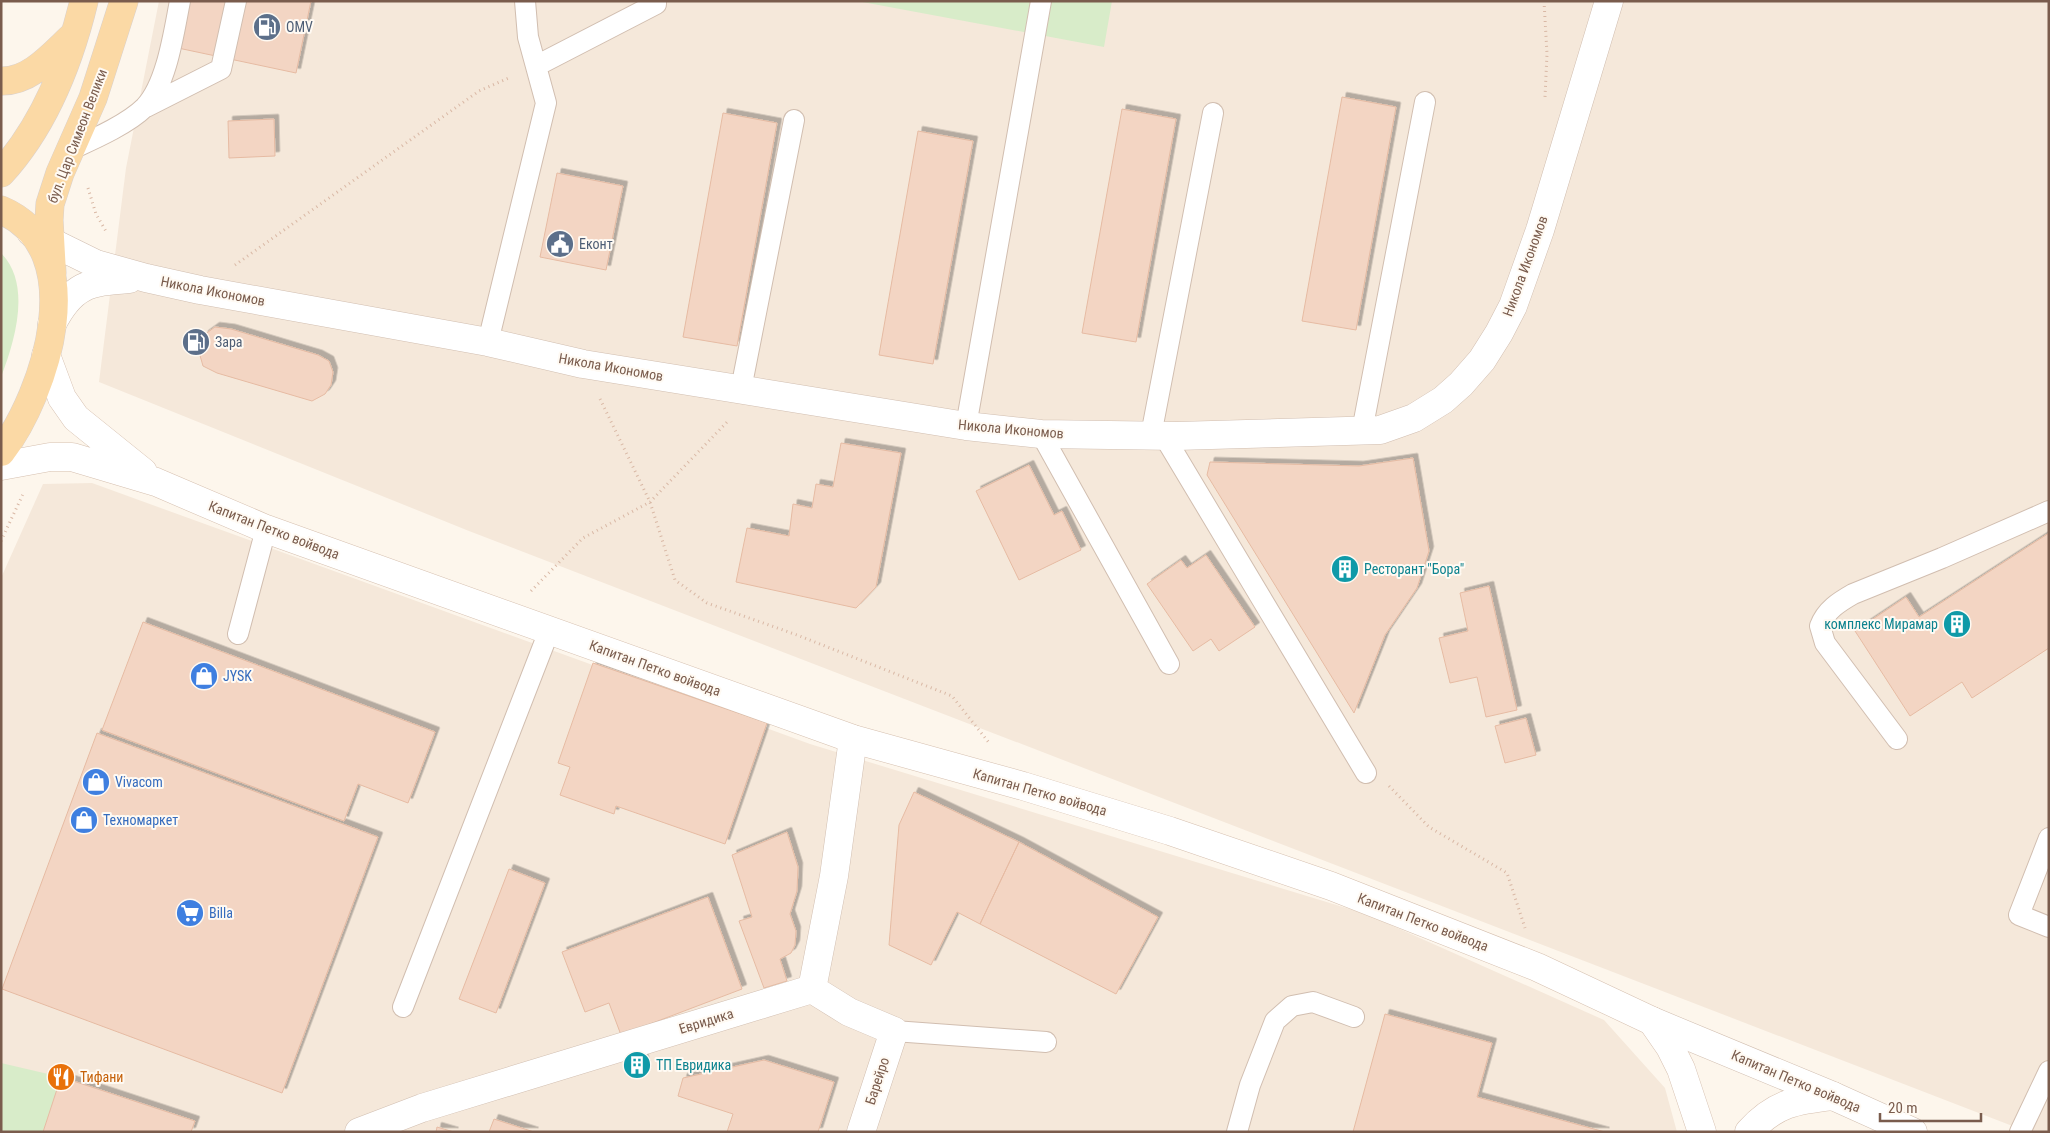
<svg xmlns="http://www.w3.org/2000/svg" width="2050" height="1133" font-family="'Roboto Condensed',sans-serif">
<defs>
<filter id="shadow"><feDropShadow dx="4.5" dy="-4.5" stdDeviation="0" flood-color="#0004"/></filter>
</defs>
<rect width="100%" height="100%" fill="#fdf6ec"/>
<path fill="#f5e8da" d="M159 1H2049V1132H2028L469 531 99 382 126 168Z
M92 483 810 744 1366 914 1604 1020 1665 1088 1677 1132H1V578L43 484Z"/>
<path fill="#d8ecc9" d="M857 1H1112L1104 47Z
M1 253C32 284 15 341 1 377Z
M1 1063 61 1077 44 1132H1Z"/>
<path fill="#f3d5c3" stroke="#e6bba3" filter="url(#shadow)" d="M188 1H311L296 73 178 48Z
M1342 97 1396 107 1356 330 1302 321Z
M1122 109 1176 119 1136 342 1082 333Z
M723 113 777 123 737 346 683 337Z
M274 119 275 156 229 158 228 121Z
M918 131 973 141 933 364 879 355Z
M557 173 623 186 606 270 540 257Z
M215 327 231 329 318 355 329 361 333 372 331 385 325 394 312 401 217 373 203 366 199 352 204 335Z
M841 443 901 453 876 587 856 608 736 582 747 528 789 536 793 504 812 508 816 484 833 487Z
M1413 458 1429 551 1417 588 1385 635 1354 713 1207 475 1210 462 1359 466Z
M1029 465 1054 515 1062 511 1081 550 1019 580 976 491Z
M2049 533V648L1972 698 1962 682 1910 716 1855 631 1906 597 1919 617Z
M1206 555 1255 627 1219 651 1211 639 1193 651 1147 584 1181 560 1187 568Z
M1489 586 1517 710 1486 717 1477 677 1450 683 1439 638 1468 631 1460 593Z
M143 622 435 732 408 803 358 784 344 821 102 730Z
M593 663 767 723 725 844 616 806 614 814 560 795 570 767 558 763Z
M1526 718 1536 755 1505 763 1495 726Z
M97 733 378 837 282 1093 2 989Z
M914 792 1019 842 980 924 957 912 931 965 889 945 899 825Z
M787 832 798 867 797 891 790 914 796 931 795 945 791 953 780 959 787 981 764 988 739 921 752 917 732 855Z
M1019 842 1158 917 1116 994 980 924Z
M509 869 545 883 496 1013 459 999Z
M708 897 742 989 621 1035 609 1003 585 1012 562 952Z
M1385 1014 1492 1043 1477 1097 1605 1132H1353Z
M643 1056 646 1071 632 1074 628 1059Z
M764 1060 834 1082 818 1132H727L733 1114 678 1096 683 1078Z
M61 1077 195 1121 191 1132H43Z
M494 1119 534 1132H489Z
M437 1127 454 1132H436Z"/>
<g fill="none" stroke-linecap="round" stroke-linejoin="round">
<defs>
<path id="service" d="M536 66 656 4V1
M146 107 221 69 236 1
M72 149C94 139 128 124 145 107 167 84 174 31 180 1
M488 342 546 103 528 37 525 1
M741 389 794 120
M966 426 1041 1
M1362 431 1425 102
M1041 434 1169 664
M1151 435 1213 113
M1164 436 1366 773
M238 634 266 529
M1897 739 1825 643 1820 626C1826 610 1839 602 1853 594L1942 558 2049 511
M2049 838 2019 915 2049 927
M403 1007 549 631
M894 1031 1046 1042
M1237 1132 1250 1085 1275 1021 1292 1006 1313 1002 1354 1017
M2020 1132 2049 1071"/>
<path id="minor" d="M812 989 849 1012 894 1031 861 1132
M359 1132 422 1108 812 989 834 876 853 739"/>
<path id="tertiary" d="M31 232 96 264 146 278 200 290 488 342 583 364 966 426 1041 434 1177 436 1380 430 1414 418 1443 400 1461 384 1482 360 1499 333 1513 306 1540 230 1609 1
M52 324C72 285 88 282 129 279
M1652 1021 1833 1096 1913 1132"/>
<path id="secondary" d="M46 355 62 398 76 418 143 472
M1 466 50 457H72L156 482 266 529 853 739 1023 786 1170 831 1331 886 1537 967 1652 1021 1670 1047 1681 1069 1702 1132
M1749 1132C1775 1103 1796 1100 1833 1096"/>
<path id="primary" d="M1 81C31 82 54 53 74 35
M1 173C45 125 69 63 84 1
M1 210C93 249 46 393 1 452
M52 273 49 220 50 204 60 173 93 98 124 1"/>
</defs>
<use href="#service" stroke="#d1beb0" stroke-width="22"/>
<use href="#minor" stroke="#d1beb0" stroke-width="29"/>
<use href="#tertiary" stroke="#d1beb0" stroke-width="29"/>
<use href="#secondary" stroke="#d6c0b0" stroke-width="29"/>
<use href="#primary" stroke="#dad1cd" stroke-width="29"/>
<path stroke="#d9b8a5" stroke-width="3" stroke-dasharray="1 4" stroke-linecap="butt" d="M1544 1 1547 54 1545 97
M88 188 96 214 107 233
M235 265 479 91 511 77
M600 399 650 502 675 580 707 603 797 635 952 696 990 744
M1 541 23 494
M531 591 583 538 650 502 729 420
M1389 786 1429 827 1507 873 1525 928"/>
<use href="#service" stroke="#fff" stroke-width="20"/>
<use href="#minor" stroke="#fff" stroke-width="28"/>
<use href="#tertiary" stroke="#fff" stroke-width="28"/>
<use href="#secondary" stroke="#fff" stroke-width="28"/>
<use href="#primary" stroke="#fbd9a5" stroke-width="28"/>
</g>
<defs>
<symbol id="fuel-disc" viewBox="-11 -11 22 22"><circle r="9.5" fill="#5c6f8a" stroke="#fffaf3"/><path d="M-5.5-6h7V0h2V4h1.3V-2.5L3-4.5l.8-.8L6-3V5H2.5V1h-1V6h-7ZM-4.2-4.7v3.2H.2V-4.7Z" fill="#fff"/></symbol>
<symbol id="civic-disc" viewBox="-11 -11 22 22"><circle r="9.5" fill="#5c6f8a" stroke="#fffaf3"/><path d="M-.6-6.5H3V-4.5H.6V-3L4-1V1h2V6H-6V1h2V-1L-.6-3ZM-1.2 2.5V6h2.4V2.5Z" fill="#fff"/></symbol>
<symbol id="building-disc" viewBox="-11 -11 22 22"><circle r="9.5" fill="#0f9aa8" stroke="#fffaf3"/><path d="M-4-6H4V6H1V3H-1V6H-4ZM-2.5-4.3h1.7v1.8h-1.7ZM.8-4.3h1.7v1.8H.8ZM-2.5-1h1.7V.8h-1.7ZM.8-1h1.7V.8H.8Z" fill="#fff"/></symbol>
<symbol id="shop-disc" viewBox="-11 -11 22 22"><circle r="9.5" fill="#3f7fe0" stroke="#fffaf3"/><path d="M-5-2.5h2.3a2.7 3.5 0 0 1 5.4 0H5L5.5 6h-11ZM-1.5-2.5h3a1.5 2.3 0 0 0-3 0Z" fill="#fff"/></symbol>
<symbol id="supermarket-disc" viewBox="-11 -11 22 22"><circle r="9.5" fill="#3f7fe0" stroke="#fffaf3"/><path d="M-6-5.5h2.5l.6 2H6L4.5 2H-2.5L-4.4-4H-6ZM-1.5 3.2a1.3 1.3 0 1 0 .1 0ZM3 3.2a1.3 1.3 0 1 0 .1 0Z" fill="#fff"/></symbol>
<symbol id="restaurant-disc" viewBox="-11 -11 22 22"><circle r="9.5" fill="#e8710a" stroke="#fffaf3"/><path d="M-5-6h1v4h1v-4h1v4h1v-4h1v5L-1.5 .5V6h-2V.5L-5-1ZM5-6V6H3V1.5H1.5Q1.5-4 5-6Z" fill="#fff"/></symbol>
</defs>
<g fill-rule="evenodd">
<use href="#fuel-disc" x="251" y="11" width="32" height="32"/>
<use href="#civic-disc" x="544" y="228" width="32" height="32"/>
<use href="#fuel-disc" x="180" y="326" width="32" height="32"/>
<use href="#building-disc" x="1329" y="553" width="32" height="32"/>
<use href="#building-disc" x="1941" y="608" width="32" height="32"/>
<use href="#shop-disc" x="188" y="660" width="32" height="32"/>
<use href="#shop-disc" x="80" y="766" width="32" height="32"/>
<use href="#shop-disc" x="68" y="804" width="32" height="32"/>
<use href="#supermarket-disc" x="174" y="897" width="32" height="32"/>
<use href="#building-disc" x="621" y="1049" width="32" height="32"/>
<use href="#restaurant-disc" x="45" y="1061" width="32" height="32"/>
</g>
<g text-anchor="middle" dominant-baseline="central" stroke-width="4" stroke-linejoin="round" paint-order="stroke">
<g font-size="14" fill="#4e5e75" stroke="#fffaf3" text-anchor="start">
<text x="286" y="27">OMV</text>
<text x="579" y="244">Еконт</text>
<text x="215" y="342">Зара</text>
</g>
<g font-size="14" fill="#7a5c4d" stroke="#fffaf3">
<text transform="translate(77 136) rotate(-69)">бул. Цар Симеон Велики</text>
<text transform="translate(1525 266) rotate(-70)">Никола Икономов</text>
<text transform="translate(213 291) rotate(11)">Никола Икономов</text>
<text transform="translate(611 367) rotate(10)">Никола Икономов</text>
<text transform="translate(1011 429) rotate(5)">Никола Икономов</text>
<text transform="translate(274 530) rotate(21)">Капитан Петко войвода</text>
<text transform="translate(655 668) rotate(20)">Капитан Петко войвода</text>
<text transform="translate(1040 792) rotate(16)">Капитан Петко войвода</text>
<text transform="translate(1423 922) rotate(21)">Капитан Петко войвода</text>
<text transform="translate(706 1021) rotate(-17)">Евридика</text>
<text transform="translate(877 1081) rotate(-72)">Барейро</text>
<text transform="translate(1796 1081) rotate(23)">Капитан Петко войвода</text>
</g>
<g font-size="14" fill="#0d838f" stroke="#fffaf3" text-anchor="start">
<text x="1364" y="569">Ресторант "Бора"</text>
<text x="1938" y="624" text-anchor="end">комплекс Мирамар</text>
<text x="656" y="1065">ТП Евридика</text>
</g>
<g font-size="14" fill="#366cbe" stroke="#fffaf3" text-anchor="start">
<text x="223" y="676">JYSK</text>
<text x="115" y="782">Vivacom</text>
<text x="103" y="820">Техномаркет</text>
<text x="209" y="913">Billa</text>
</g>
<g font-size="14" fill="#c56008" stroke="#fffaf3" text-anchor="start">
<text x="80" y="1077">Тифани</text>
</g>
</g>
<rect width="2050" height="1133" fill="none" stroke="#7a5c4d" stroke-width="5"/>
<path d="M1880 1113v8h101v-8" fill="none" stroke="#7a5c4d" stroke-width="2.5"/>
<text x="1888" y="1113" font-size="15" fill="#7a5c4d" stroke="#fffaf3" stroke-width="4" paint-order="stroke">20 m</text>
</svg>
